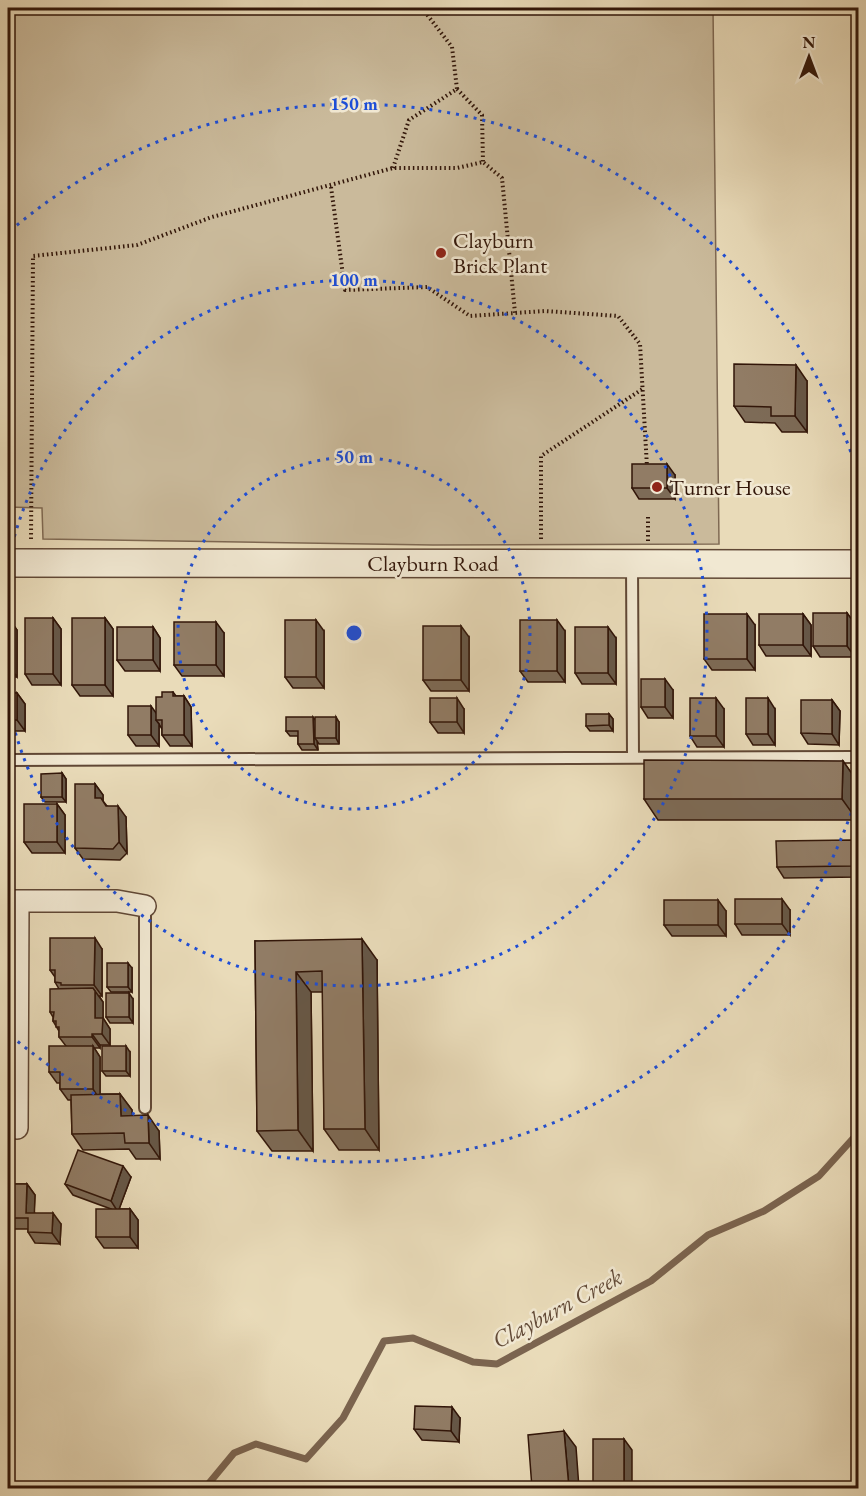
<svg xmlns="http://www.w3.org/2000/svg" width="866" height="1496" font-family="'EB Garamond',serif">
<rect width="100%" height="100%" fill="#e9dbb9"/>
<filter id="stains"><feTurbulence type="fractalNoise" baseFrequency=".00333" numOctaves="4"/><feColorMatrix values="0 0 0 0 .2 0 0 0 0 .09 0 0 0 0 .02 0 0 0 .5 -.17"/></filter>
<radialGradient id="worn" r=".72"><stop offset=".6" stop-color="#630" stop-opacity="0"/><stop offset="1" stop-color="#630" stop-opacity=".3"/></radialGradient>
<path fill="#caba9b" stroke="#7e6852" stroke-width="1.5" d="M8 8H713L719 544 433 545 43 539 42 508 8 507Z"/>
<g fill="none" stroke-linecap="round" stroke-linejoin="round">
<path stroke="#7b644f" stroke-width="7" d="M205 1488 234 1453 256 1444 306 1459 343 1418 384 1341 413 1338 473 1362 497 1364 651 1281 708 1235 764 1211 819 1176 858 1133"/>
<defs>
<path id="service" d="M632 564 633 757
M8 760 858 757
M145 906V1108"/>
<path id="minor" d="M8 901H117L145 906
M17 1128 18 901"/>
<path id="tertiary" d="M8 563 858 564"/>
</defs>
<use href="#service" stroke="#604735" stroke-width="14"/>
<use href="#minor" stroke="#604735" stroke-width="24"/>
<use href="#tertiary" stroke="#604735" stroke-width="30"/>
<path stroke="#321609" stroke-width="4" stroke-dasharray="1.5 3" stroke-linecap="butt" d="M457 89 482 115 483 162
M393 168 409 120 457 89 452 47 422 8
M331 187 345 290 427 287 470 316 545 311 618 316 640 344 647 467
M31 539 33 256 137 245 212 217 393 168H457L483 162 502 178 515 313
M541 539V456L644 388
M648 541V515"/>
<use href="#service" stroke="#f1e8d2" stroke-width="10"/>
<use href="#minor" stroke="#f1e8d2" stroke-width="21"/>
<use href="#tertiary" stroke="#f1e8d2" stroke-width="27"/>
</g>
<path fill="#7d6b57" stroke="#321609" stroke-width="1.5" d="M807 381V432H782L775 423 745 422 734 406Z
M675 475V499H639L632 488Z
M847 613 855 624V657H820L813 646Z
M803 614 811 625V656H766L759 645Z
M53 618 61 629V685H32L25 674Z
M105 618 113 629V696H80L72 685Z
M8 619H9L17 630V677H8Z
M755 625V670H712L704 659Z
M153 627 160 638V671H125L117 660Z
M324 631V688H293L285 677Z
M565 631V682H528L520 671Z
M224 633V676H182L174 665Z
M469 637V691H431L423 680Z
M616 638V684H582L575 673Z
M673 690V718H648L641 707Z
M173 692 176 696H184L191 707 192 746H170L162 735V729L159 724V746H136L128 735 156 713 162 697Z
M8 693H17L25 704V731H8Z
M832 700 840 711 839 745 808 744 801 733Z
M464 709V733H438L430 722Z
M724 709V747H697L690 736Z
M775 709V745H753L746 734Z
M609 714 613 719V731H590L586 726Z
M315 719 339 722V744H319L317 741 318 750H302L298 744V736H290L286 731Z
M843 761 857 781V820H658L644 799Z
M62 773 66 779V802H45L41 797Z
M95 784 103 795V801L107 806 126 817 127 853 120 860 83 859 75 848Z
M57 804 65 815V853H32L24 842Z
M858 850V877L784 878 777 867Z
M790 910V935H742L735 924Z
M726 911V936H672L664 925Z
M255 941 377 960 379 1150H339L324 1129 323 992H311L313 1151H272L257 1131Z
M102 949V996H99L103 1002V1018L110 1029V1045H100V1048H94L100 1057V1094H120L132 1110V1116L159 1131 160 1159H136L129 1149 83 1150 72 1134 71 1100H68L60 1089V1083H57L49 1072 66 1046 59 1037V1031L53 1021V1017L50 1012 59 989 55 982V977L50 970Z
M132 968V992H111L107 987Z
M133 999V1023H110L106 1017Z
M130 1052V1076H106L102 1071Z
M131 1177 119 1209H130L138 1220V1248H104L96 1237 111 1209 73 1195 65 1184Z
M8 1184H27L35 1195 34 1213 61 1224 60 1244 35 1243 28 1232V1229H8Z
M460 1418 459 1442 422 1440 414 1429Z"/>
<path fill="#665747" stroke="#321609" stroke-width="1.5" d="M796 365 807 381V432L795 416Z
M667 464 675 475V499L667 488Z
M847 613 855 624V657L847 646Z
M747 614 755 625V670L747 659Z
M803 614 811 625V656L803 645Z
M53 618 61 629V685L53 674Z
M105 618 113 629V696L105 685Z
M9 619 17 630V677L9 666Z
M316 620 324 631V688L316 677Z
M557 620 565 631V682L557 671Z
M216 622 224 633V676L216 665Z
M461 626 469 637V691L461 680Z
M153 627 160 638V671L153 660Z
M608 627 616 638V684L608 673Z
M665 679 673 690V718L665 707Z
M17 693 25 704V731L17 720Z
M184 696 191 707 192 746 184 735Z
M457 698 464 709V733L457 722Z
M716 698 724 709V747L716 736Z
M768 698 775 709V745L768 734Z
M832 700 840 711 839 745 832 734Z
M151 706 159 717 156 720 159 724V746L151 735Z
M609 714 613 719V731L609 725Z
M313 717 317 722 315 738 317 741 318 750 314 744Z
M336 717 339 722V744L336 738Z
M843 761 857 781V820L842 799Z
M62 773 66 779V802L62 797Z
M95 784 103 795V801L95 798Z
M57 804 65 815V853L57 842Z
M118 806 126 817 127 853 119 842Z
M852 840 858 850V876L852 866Z
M782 899 790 910V935L782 924Z
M718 900 726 911V936L718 925Z
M95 938 102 949V996L94 985Z
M362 939 377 960 379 1150 365 1129Z
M128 963 132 968V992L128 987Z
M296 972 311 992 313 1151 298 1130Z
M95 991 103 1002V1018L110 1029V1045L102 1034 95 1018Z
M129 993 133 999V1023L129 1017Z
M92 1034 100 1045V1048L92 1037Z
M93 1046 100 1057V1100L93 1089Z
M126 1046 130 1052V1076L126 1071Z
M120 1094 132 1110V1132L121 1116Z
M148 1115 159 1131 160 1159 149 1143Z
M123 1166 131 1177 118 1212 111 1201Z
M27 1184 35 1195 34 1224 26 1213Z
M130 1209 138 1220V1248L130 1237Z
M53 1213 61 1224 60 1244 52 1233Z
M452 1407 460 1418 459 1442 451 1431Z
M564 1431 576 1447 579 1488H569Z
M624 1439 632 1450V1488H624Z"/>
<path fill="#917c65" stroke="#321609" stroke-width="1.5" d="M734 364 796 365 795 416H771V407L734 406Z
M632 464H667V488H632Z
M813 613H847V646H813Z
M704 614H747V659H704Z
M759 614H803V645H759Z
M25 618H53V674H25Z
M72 618H105V685H72Z
M8 619H9V666H8Z
M285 620H316V677H285Z
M520 620H557V671H520Z
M174 622H216V665H174Z
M423 626H461V680H423Z
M117 627H153V660H117Z
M575 627H608V673H575Z
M641 679H665V707H641Z
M162 692H173V696H184V735H162V720H156V697H162Z
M8 693H17V720H8Z
M430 698H457V722H430Z
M690 698H716V736H690Z
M746 698H768V734H746Z
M801 700H832V734L801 733Z
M128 706H151V735H128Z
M586 714H609V725L586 726Z
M286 717H313L314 744H298V731H286Z
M315 717H336V738H315Z
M644 760 843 761 842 799H644Z
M62 773V797H41V774Z
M75 784H95V798H101L106 806H118L119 842 113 849 75 848Z
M24 804H57V842H24Z
M852 840V866L777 867 776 841Z
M735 899H782V924H735Z
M664 900H718V925H664Z
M50 938H95L94 985H61V983L55 982V970H50Z
M362 939 365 1129H324L322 971 296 972 298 1130 257 1131 255 941Z
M107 963H128V987H107Z
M93 988 95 991V1018H103L102 1034H92V1037H59V1027H56V1021H53L54 1012H50V989Z
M106 993H129V1017H106Z
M49 1046H93V1089H60V1072H49Z
M102 1046H126V1071H102Z
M120 1094 121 1116 148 1115 149 1143H125L124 1133 72 1134 71 1095Z
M78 1150 123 1166 111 1201 65 1184Z
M8 1184H27L26 1213H53L52 1233 28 1232V1218H8Z
M96 1209H130V1237H96Z
M415 1406 452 1407 451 1431 414 1429Z
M564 1431 569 1488H532L528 1435Z
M593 1439H624V1488H593Z"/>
<g fill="none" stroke="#1d4ed8" stroke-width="3" stroke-dasharray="3 6">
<circle cx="354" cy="633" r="176"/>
<path d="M8 563A353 353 0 1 1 8 703"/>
<path d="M857 796A529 529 0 0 1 10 1035M10 231A529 529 0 0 1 857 470"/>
</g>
<g fill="#8f2418" stroke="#f1e8d2" stroke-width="2">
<circle cx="441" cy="253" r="6"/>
<circle cx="657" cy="487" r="6"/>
</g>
<g text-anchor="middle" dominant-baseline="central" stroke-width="5" stroke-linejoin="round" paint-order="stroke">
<g font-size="22" fill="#321609" stroke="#f1e8d2" text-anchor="start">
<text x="453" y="240">Clayburn<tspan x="453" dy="25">Brick Plant</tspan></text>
<text x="669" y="487">Turner House</text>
</g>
<g font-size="22" fill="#321609" stroke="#f1e8d2">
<text x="433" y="563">Clayburn Road</text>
</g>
<g font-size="24" font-style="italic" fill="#624a37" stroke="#f1e8d2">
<text transform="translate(557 1308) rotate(-28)">Clayburn Creek</text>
</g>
</g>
<circle cx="354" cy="633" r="9" fill="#1d4ed8" stroke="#f1e8d2" stroke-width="3"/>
<g font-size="18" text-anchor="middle" font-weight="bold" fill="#1d4ed8" stroke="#f1e8d2" stroke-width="5" stroke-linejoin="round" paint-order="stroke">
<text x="354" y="110">150 m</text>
<text x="354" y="286">100 m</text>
<text x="354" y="463">50 m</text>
</g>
<rect width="866" height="1496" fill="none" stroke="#e9dbb9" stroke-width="30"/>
<rect x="9" y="9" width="848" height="1478" fill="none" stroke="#321609" stroke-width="3"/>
<rect x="15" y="15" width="836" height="1466" fill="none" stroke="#321609" stroke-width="1.5"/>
<g transform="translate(809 57)" stroke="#f1e8d2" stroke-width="4.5" paint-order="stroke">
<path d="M0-4.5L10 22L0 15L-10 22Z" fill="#321609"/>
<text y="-9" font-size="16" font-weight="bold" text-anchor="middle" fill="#321609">N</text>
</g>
<rect width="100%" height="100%" filter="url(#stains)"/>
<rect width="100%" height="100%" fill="url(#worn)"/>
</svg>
